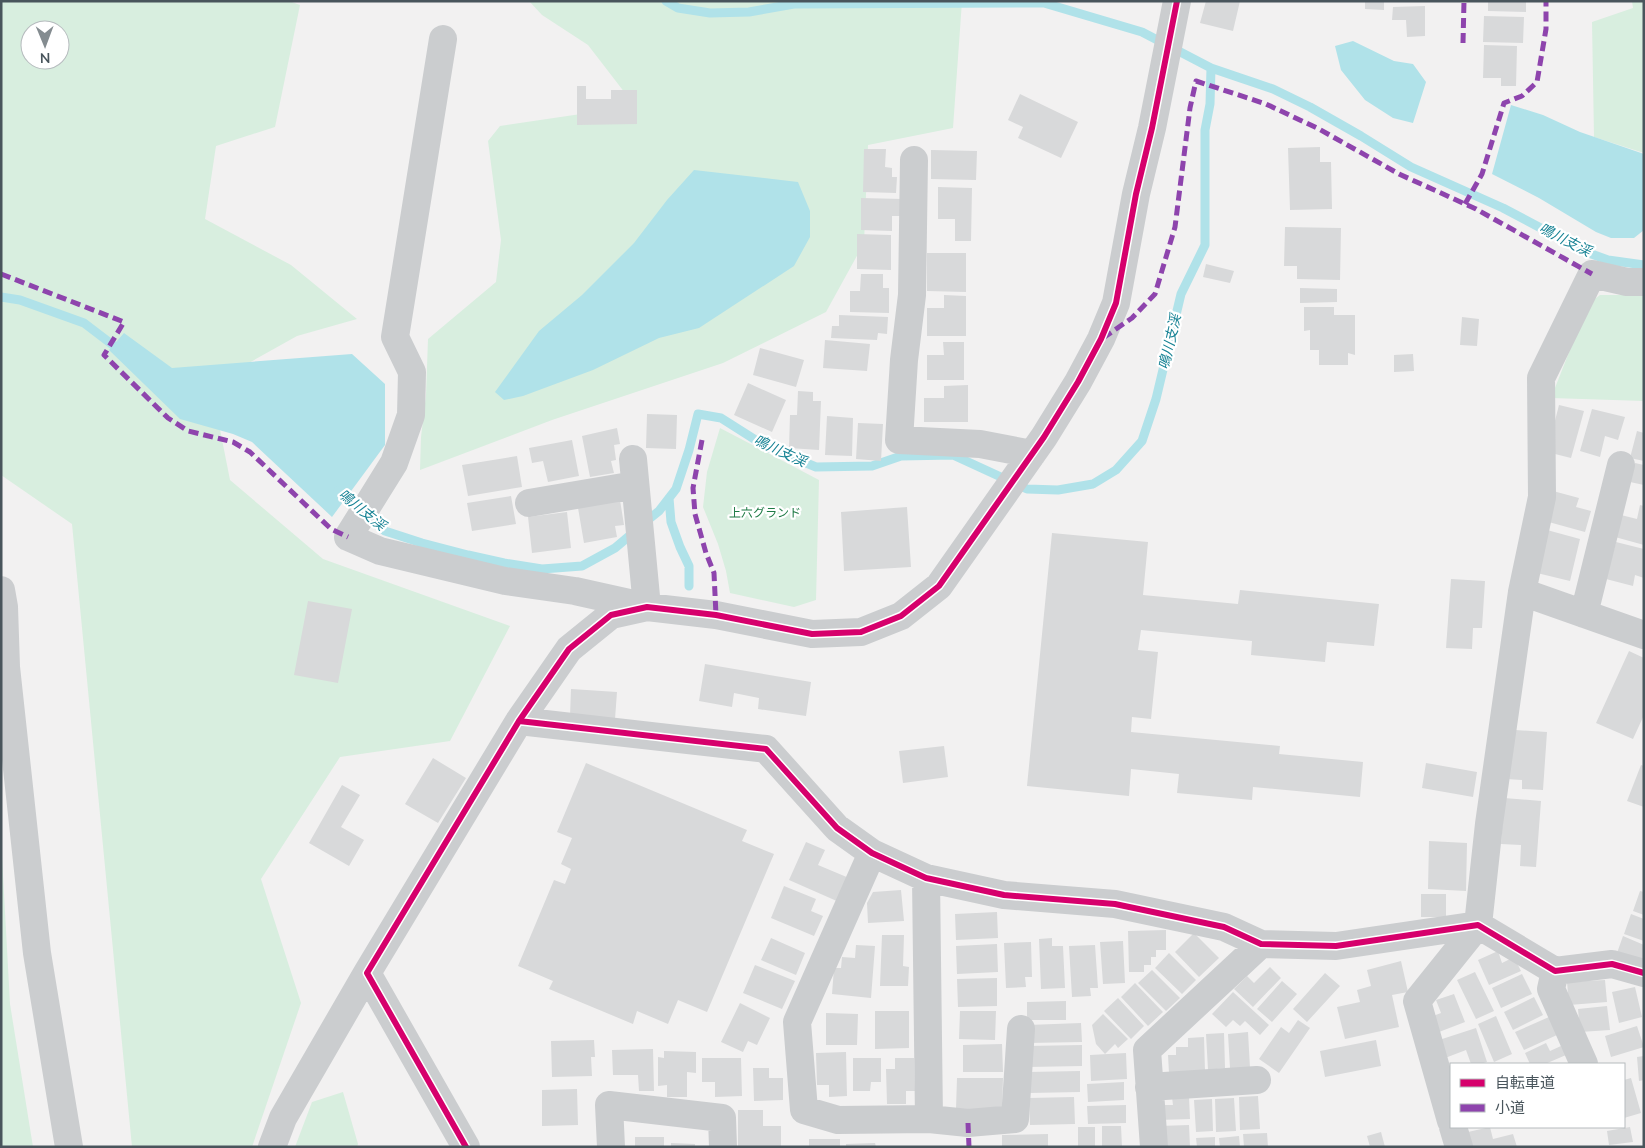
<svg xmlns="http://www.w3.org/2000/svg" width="1645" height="1148" font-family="'Nunito Sans','Noto Sans JP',sans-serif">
<rect width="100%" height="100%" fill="#f2f1f1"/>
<path fill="#d8eedf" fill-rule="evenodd" d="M1 1H289L300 5 275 127 216 146 205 219 291 265 357 319 297 336 211 384 230 480 323 559 510 626 450 741 340 757 261 879 301 1003 252 1147H132L72 524 1 475ZM30 30H60V60H30Z
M529 1H962L953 128 868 145 864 243 826 312 723 363 552 420 420 470 421 437 426 395 428 339 496 282 501 240 488 141 500 126 635 106 588 45 542 15Z
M1632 1H1644V153L1594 137 1592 22 1633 8Z
M1600 295H1644V401L1551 398 1588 304Z
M720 428 819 480 816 600 794 607 730 593 726 571 718 544 703 507 707 472Z
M1 838 10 1004 33 1147H1Z
M343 1092 358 1144 357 1147H295L312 1102Z"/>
<path fill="#b0e2e9" d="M1353 41 1394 61 1413 64 1426 82 1413 123 1393 118 1365 100 1341 70 1335 46Z
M1511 105 1543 115 1580 132 1644 154V230L1634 238H1611L1596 232 1539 198 1492 174Z
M694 170 798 182 810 211V237L794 266 699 328 659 338 593 370 523 396 504 400 495 392 539 331 582 295 634 243 667 200Z
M124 333 172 368 352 354 385 384V445L332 517 252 442 233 434 180 419 109 350Z"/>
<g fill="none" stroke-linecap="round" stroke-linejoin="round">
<path stroke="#b0e2e9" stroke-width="9" d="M666 1 678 8 710 13 749 12 794 4 1044 3 1142 32 1211 68
M1 297 20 300 84 323 122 352
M338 491 385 531 422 543 468 555 504 563 542 569 582 566 615 548 634 532
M669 498 671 522 680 547 689 566V586
M644 523 659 511 676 489 689 450 698 414 721 418 765 446 816 467 872 466 901 456 953 455 1027 489 1058 490 1093 484 1116 470 1142 441 1156 399 1181 294 1205 245V130L1210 104 1211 68 1273 89 1310 107 1361 136 1411 167 1503 208 1586 252 1608 260 1644 265"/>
</g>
<path fill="#d8d9da" d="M1206 1H1240L1233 31 1200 23Z
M1365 1H1384V10L1365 9Z
M1488 1H1526V12L1488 11Z
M1425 6V36L1407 37 1406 20H1392L1393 7Z
M1484 16 1524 17 1523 43 1483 42Z
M1484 45 1517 46 1516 86H1501V78H1483Z
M577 86H586V99H611V90H637V124L577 125Z
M1020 94 1078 122 1061 158 1018 138 1023 127 1008 120Z
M1320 147V162H1331L1332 209 1290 210 1288 148Z
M864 149H886L885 167 892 168V177H897L896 193 863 192Z
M931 150 977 151 976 180 931 179Z
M938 187 972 188 971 241H955V219H938Z
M861 198 902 199V216H892V231L861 230Z
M1285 227 1341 228 1340 280 1297 279V266H1284Z
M857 234 891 235V270L857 269Z
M927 253H966V292L927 291Z
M1206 264 1234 271 1230 283 1203 277Z
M861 274H883V288H889V313L850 312V291H860Z
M1300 288 1337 289V302L1300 303Z
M944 295 966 296V336H927V308H944Z
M1304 307H1334V315H1355V355L1348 353V365H1319V350H1310V330L1304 331Z
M839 315 888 317 887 334 878 333 877 340 831 338 832 326H839Z
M1462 317 1479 319 1477 346 1460 345Z
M825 340 870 344 867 371 823 368Z
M943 342H964V380H927V355H944Z
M760 348 804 360 796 387 753 375Z
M1413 354 1414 371 1394 372V355Z
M748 383 786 400 772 432 734 415Z
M968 385V422H924V398H944V386Z
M798 391 813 392V401H821L819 450 789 448 790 415H797Z
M1559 405 1584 411 1571 458 1547 452Z
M1592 409 1625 417 1618 440 1605 436 1600 457 1580 451Z
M647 414 677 415 676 449 646 448Z
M827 416 853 418 852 456 825 455Z
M858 423 883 424 881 461 856 459Z
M617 428 620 444 614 445 616 460 611 461 614 473 590 477 582 436Z
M1637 431 1644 433V461L1630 458Z
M572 440 579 476 548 482 543 461 532 463 529 448Z
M517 456 522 487 468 496 462 465Z
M1635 463 1644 465V485L1630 482Z
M1553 491 1579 498 1576 507 1591 511 1585 532 1545 521Z
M511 496 516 524 472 531 467 503Z
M620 500 624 525 615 526 617 537 584 543 578 508Z
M1640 505 1644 506V545L1615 537 1621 515 1637 519Z
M907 507 911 567 844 571 841 512Z
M567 512 571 548 532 553 528 517Z
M1547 530 1580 539 1570 581 1537 573Z
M1052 533 1148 542 1143 595 1238 604 1240 590 1379 604 1374 646 1327 642 1325 662 1251 655 1252 641 1141 630 1138 650 1158 652 1151 719 1132 717 1131 732 1280 746 1279 754 1363 762 1360 797 1253 787 1252 800 1177 793 1179 774 1131 769 1129 796 1027 786Z
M1616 542 1644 549V578L1635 575 1633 586 1606 579Z
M1451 579 1485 581 1482 628H1473L1472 649 1446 648Z
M308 601 352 609 338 683 294 675Z
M1629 651 1644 658V715L1633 739 1596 723Z
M705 664 811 682 806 716 758 709 759 698 734 693 732 707 699 701Z
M571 689 617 692 615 719 570 716Z
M1515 730 1547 732 1543 790 1522 789V780L1506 779Z
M944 746 948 777 903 783 899 751Z
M433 758 466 778 438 823 405 804Z
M586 763 747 830 742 841 774 854 707 1012 678 1000 668 1024 637 1011 633 1024 549 989 553 981 518 966 554 880 565 884 571 869 561 864 572 838 557 832Z
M1426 763 1477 772 1473 797 1422 788Z
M1641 765 1644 766V807L1627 801Z
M342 785 360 795 341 827 364 840 349 866 309 843Z
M1504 798 1541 801 1536 867 1520 866 1521 845 1501 844Z
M1429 841 1467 843 1466 891 1428 889Z
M806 842 825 850 818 865 849 878 839 902 789 880Z
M784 886 816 899 811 911 823 916 814 936 771 918Z
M901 890 904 921 868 923 867 903 873 892Z
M1640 891 1644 892V915L1633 911Z
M1421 894H1446V917H1421Z
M997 912 998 938 956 940 955 914Z
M1631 914 1644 919V941L1624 934Z
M1166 930V950H1156V957H1151V965H1144V972H1129L1128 931Z
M1194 933 1219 958 1199 977 1175 952Z
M882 935H904L903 966 909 967 908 986H880Z
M1623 936 1644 945V965L1617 953Z
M771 938 805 953 796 975 761 960Z
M1052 938V946H1063L1065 988 1041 989 1039 939Z
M1123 941 1125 983 1103 984 1100 942Z
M1031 942 1032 977H1025L1026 987 1006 988 1004 943Z
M997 944 998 972 957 974 956 946Z
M856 945 875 946 871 998 832 994 834 968H841L842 957 855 958Z
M1095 945 1098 988H1090L1091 996 1072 997 1069 946Z
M1498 951 1502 963 1514 957 1521 971 1489 985 1478 960Z
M1169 953 1196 980 1182 994 1155 968Z
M1401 961 1408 992 1392 995 1399 1027 1345 1039 1337 1007 1360 1002 1357 990 1371 986 1367 970Z
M755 965 795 981 782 1009 743 993Z
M1270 967 1281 978 1253 1007 1234 989 1247 976 1254 983Z
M1152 970 1180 998 1166 1011 1138 983Z
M1475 972 1494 1011 1476 1019 1457 980Z
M1325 973 1340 986 1307 1022 1293 1009Z
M1522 974 1532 994 1501 1008 1492 988Z
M997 978V1006L958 1007 957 979Z
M1605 980 1607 1002 1569 1005 1567 982Z
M1282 981 1297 994 1272 1022 1257 1009Z
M1135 983 1163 1012 1148 1026 1121 997Z
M1635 987 1642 1017 1619 1023 1612 992Z
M1233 992 1269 1025 1260 1035 1245 1021 1240 1026 1233 1020 1226 1027 1212 1014Z
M1454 994 1465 1022 1439 1032 1433 1016 1441 1013 1436 1000Z
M1534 997 1543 1015 1513 1030 1504 1012Z
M1118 998 1144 1026 1131 1039 1104 1011Z
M1066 1001V1020H1027V1002Z
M740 1003 770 1018 757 1045 748 1041 743 1052 721 1042Z
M1607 1006 1610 1030 1580 1032 1578 1009Z
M875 1011H909V1048L875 1049Z
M960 1011H996L995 1040 959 1039Z
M826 1013 858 1014 857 1045H826Z
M1103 1014 1128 1039 1118 1048 1115 1044 1105 1054 1096 1044 1092 1025Z
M1496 1016 1512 1054 1494 1062 1478 1024Z
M1549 1017 1557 1035 1524 1050 1515 1032Z
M1298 1020 1310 1028 1279 1073 1259 1059 1281 1027 1289 1033Z
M1081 1023 1082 1042 1028 1043V1025Z
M1637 1026 1644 1047 1611 1057 1605 1036Z
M1476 1028 1487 1062 1480 1064H1471L1466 1050 1445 1058 1439 1040Z
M1248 1032 1250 1068H1230L1228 1034Z
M1224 1033 1225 1068 1208 1070 1206 1034Z
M1204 1037 1205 1071 1169 1073 1168 1055H1176V1047H1188V1038Z
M594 1040 595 1057H591L592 1076 552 1077 551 1041Z
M1376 1040 1381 1066 1325 1077 1320 1051Z
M1546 1043 1550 1051 1561 1046 1566 1055 1545 1064H1530L1525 1053Z
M1002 1044 1003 1072H963V1045Z
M1082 1045V1066L1028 1067 1027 1046Z
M653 1049 654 1091H639L638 1075H613L612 1050Z
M664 1051 696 1052V1073L687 1072V1097H667V1085L658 1086V1057L664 1058Z
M846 1052 847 1096 829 1097V1085H817L816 1053Z
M1126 1053 1127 1079 1091 1081 1090 1055Z
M1644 1056V1080L1639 1081 1637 1057Z
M702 1058H741L742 1096 715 1097V1082H702Z
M853 1058H881V1082H871L870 1091H853Z
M895 1058H914L915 1091H906V1104H887L886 1069H895Z
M753 1068H769V1078H783V1100L754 1101Z
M1080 1071V1092L1029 1093 1028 1072Z
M957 1078H1003L1002 1110 956 1109Z
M1631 1078 1641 1113 1624 1118V1080Z
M1124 1082V1100L1088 1102 1087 1084Z
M577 1089 578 1125 542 1126V1090Z
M1258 1096 1260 1129 1240 1130 1239 1097Z
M1074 1097 1075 1124 1030 1125 1029 1098Z
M1172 1097H1189L1190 1119 1158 1120V1105H1173Z
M1234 1098 1236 1131 1216 1132 1215 1099Z
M1212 1099 1213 1131 1196 1132 1194 1100Z
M1126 1105V1123L1088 1124 1087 1106Z
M738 1110H763V1126H781V1146H738Z
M1189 1125 1190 1147H1160L1159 1126Z
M1102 1126H1121L1122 1147H1102Z
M1078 1127H1095V1147H1078Z
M1490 1127 1493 1139 1513 1134 1517 1147H1472L1468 1132Z
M1630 1127 1633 1142 1609 1145 1607 1131Z
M1381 1132 1385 1147H1370L1367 1136Z
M1267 1133 1268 1147H1244L1243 1134Z
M1048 1134V1147H1002V1135Z
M1239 1136 1240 1147H1220L1219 1138Z
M635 1137H664V1147H635Z
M1215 1137V1147H1197L1196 1138Z
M809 1139H840V1147H809Z
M671 1143 695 1144V1147H671Z
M875 1143 876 1147H846V1144Z"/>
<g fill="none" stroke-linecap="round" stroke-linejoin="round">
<path stroke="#cbcdcf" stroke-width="28" d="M443 39 395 337 412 372 411 415 394 463 348 537 380 551 505 581 575 591 647 607 633 459
M914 160 912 295 904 360 899 440 980 444 1032 454
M529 503 635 485
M1 590 4 607 6 667 37 953 69 1147
M1522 592 1644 635
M1584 614 1621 465
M519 721 766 749 837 828 872 853 926 878 1004 895 1115 904 1224 927 1261 944 1336 946 1478 925 1555 971 1612 964 1644 973
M872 853 797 1022 804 1110 838 1120 929 1119 926 878
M1555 971 1551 989 1584 1064
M1149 1087 1257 1080
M929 1119 968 1123 1015 1119 1021 1029
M1451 1121 1417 1001 1478 925 1489 824 1522 592 1542 497 1541 378 1592 274 1627 282H1644
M1453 1127 1459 1147
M272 1147 283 1118 367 973
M466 1147 367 973 519 721 569 649 611 615 647 607 716 615 812 634 861 632 901 616 939 586 1044 437 1078 382 1101 339 1116 303 1136 194 1152 128 1177 1
M611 1147 609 1105 722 1118 723 1147
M1154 1147 1147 1050 1261 944"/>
<path stroke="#8e44ad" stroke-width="5" stroke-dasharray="10 5" stroke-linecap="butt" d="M1463 43 1464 1
M1465 204 1482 174 1504 103 1522 96 1537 82 1546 29V1
M1 274 124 322 104 355 168 418 188 431 233 442 250 452 331 529 348 537
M1103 338 1132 318 1155 294 1175 227 1190 108 1196 81 1266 104 1319 129 1399 174 1476 209 1592 274
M702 440 693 488 695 514 706 553 714 573 716 615
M968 1123 969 1147"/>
<defs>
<path id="cycleway" d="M519 721 766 749 837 828 872 853 926 878 1004 895 1115 904 1224 927 1261 944 1336 946 1478 925 1555 971 1612 964 1644 973
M466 1147 367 973 519 721 569 649 611 615 647 607 716 615 812 634 861 632 901 616 939 586 1044 437 1078 382 1101 339 1116 303 1136 194 1152 128 1177 1"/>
</defs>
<use href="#cycleway" stroke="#fff" stroke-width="9"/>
<use href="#cycleway" stroke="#d6006c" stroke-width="6"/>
</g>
<g text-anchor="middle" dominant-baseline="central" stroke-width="4.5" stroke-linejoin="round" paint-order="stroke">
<g font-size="12" fill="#1e7a45" stroke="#fff">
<text x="765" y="513">上六グランド</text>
</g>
<g font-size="14" font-style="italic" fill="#168294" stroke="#fff">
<text transform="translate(1565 240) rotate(27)">鳴川支渓</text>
<text transform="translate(1170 342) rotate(-77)">鳴川支渓</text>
<text transform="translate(780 451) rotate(25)">鳴川支渓</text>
<text transform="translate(362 510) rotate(39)">鳴川支渓</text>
</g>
</g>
<rect width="1645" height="1148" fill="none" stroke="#49555c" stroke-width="5"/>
<rect x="1450" y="1063" width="175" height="65" fill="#ffffff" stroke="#b6bbbe"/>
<rect x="1460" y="1079" width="25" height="8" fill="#d6006c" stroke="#b6bbbe"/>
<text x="1495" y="1088" font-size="15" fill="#49555c">自転車道</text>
<rect x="1460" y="1104" width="25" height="8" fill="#8e44ad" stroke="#b6bbbe"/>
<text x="1495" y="1113" font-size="15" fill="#49555c">小道</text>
<g transform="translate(45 45) rotate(179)"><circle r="24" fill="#ffffff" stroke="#b6bbbe"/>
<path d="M0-4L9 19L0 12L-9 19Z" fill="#848c90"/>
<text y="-8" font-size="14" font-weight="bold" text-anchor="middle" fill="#49555c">N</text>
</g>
</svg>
